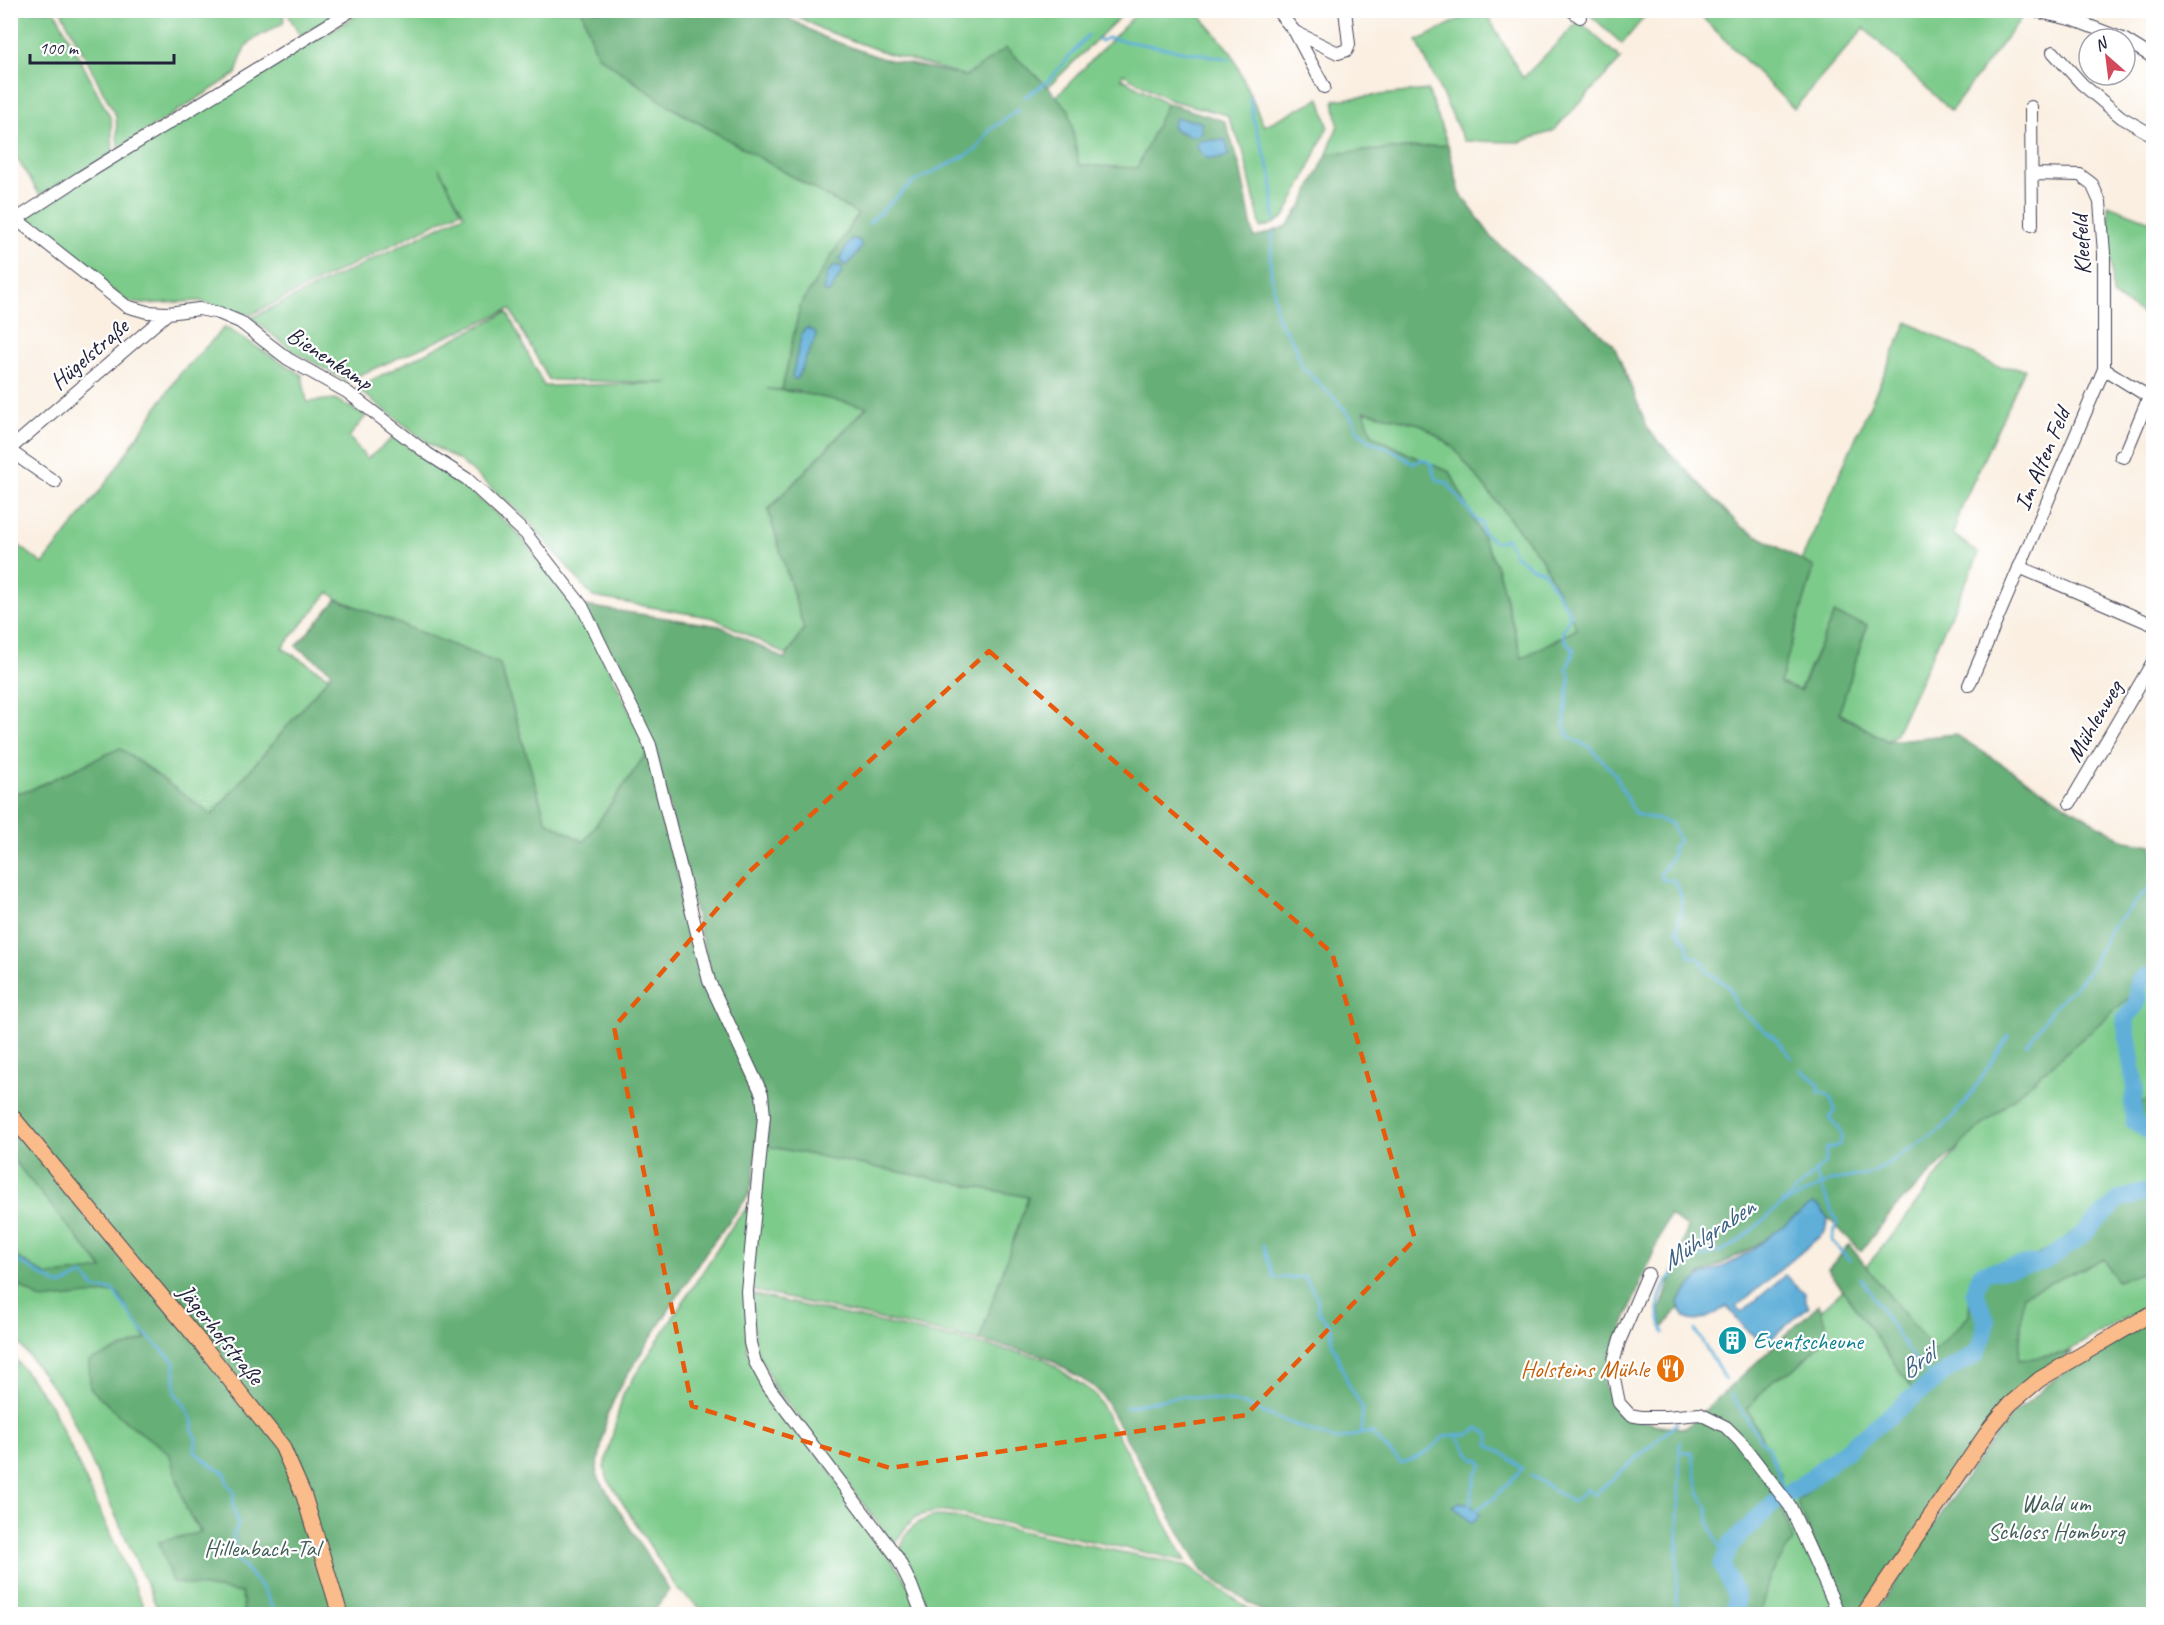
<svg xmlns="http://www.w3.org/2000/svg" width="2164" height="1625" font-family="Caveat,sans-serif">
<rect width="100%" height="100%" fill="#fff"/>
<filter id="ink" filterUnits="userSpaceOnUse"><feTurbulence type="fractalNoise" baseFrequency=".0167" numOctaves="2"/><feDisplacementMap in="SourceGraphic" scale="12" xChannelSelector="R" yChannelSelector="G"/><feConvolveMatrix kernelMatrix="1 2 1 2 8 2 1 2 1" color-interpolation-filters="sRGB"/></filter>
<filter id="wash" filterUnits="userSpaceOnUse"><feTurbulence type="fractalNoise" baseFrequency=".008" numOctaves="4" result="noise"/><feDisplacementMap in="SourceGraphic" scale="24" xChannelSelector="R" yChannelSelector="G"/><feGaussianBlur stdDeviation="1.35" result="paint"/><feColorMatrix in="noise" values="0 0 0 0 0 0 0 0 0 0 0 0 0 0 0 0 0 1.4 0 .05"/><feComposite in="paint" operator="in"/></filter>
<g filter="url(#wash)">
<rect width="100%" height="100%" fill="#faefe1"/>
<path fill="#7dcb8b" stroke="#507663" stroke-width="1.5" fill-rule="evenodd" d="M281 10 284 18 283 23 252 40 244 49 236 74 118 149 116 116 61 11Z
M11 11H55L111 119 113 153 40 195 11 149Z
M286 11H341L300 36Z
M364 11H582L597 55 669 106 858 214 800 306 782 390 767 389 801 393 867 406 768 510 804 629 787 655 714 618 593 597 524 516 460 461 431 445 356 388 507 312 544 386 669 383 549 380 510 309 346 381 293 351 251 318 464 215 439 168 461 211 250 315 199 301 143 304 128 302 19 219Z
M788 11H1126L1048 87 1006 49 966 76 886 53 821 29Z
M1139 11H1196L1231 52 1264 126 1320 98 1328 126 1301 186 1284 217 1273 224 1261 228 1243 150 1227 115 1170 100 1123 74 1121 78 1167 103 1137 169 1078 165 1069 110 1056 97Z
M1475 11H1485L1523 78 1579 21 1621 59 1553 131 1520 142 1464 141 1417 41Z
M1586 11H1649L1622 44Z
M1994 11 2022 17 1951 111 1864 28 1794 109 1696 11Z
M1428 90 1448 145 1327 154 1338 125 1334 100Z
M2108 205 2153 222V321L2112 295Z
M1907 322 1996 366 2025 369 1962 506 1953 534 1979 554 1895 735 1887 741 1839 713 1867 625 1834 614 1799 691 1779 683 1814 568 1801 561Z
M225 327 302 375 307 402 335 399 366 416 349 437 367 459 394 437 460 482 514 529 582 610 648 751 584 842 546 821 500 664 337 599 329 592 282 648 329 677 212 815 120 748 28 791 11 793 10 546 13 541 43 564 109 479 178 376Z
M1364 411 1420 424 1453 447 1541 558 1577 628 1522 658 1497 567 1450 472 1412 456 1372 435Z
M2153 847V1303L2101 1331 2038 1370 1854 1614H1411L1624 1420 1690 1429 1841 1292 1869 1263 1891 1237 1957 1150Z
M11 1135 204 1379 335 1614H160L65 1403 11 1333ZM170 1454 230 1591 159 1542 201 1533 187 1511Z
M766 1146 1029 1197 979 1341 750 1290Z
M754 1200 747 1350 909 1585 918 1614H708L678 1590 608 1480 604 1468 623 1394 735 1222Z
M750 1294 1043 1358 1095 1394 1186 1561 948 1511C912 1514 913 1516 894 1545L774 1385 756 1349Z
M10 1352 51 1405 147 1614H11Z
M937 1516 954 1517 1188 1566 1256 1614H927L918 1581 900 1551C906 1529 916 1520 937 1516Z"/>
<path fill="#66af77" stroke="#446859" stroke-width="1.5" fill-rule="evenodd" d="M582 11H776L823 37 881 58 966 76 1006 48 1048 87 1069 110 1079 165 1137 168 1167 103 1225 121 1240 167 1254 238 1287 226 1302 205 1327 154 1448 145 1460 193 1493 239 1614 345 1649 431 1740 526 1814 567 1780 683 1800 691 1834 614 1867 625 1839 714 1887 741 1955 734 2072 809 2126 841 2153 845V977L1970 1136 1896 1207 1861 1251 1817 1207 1748 1250 1700 1275 1699 1283 1663 1328 1660 1311 1688 1227 1669 1215 1631 1306 1603 1382 1613 1405 1620 1415 1665 1427 1686 1428 1819 1304 1826 1326 1823 1341 1793 1370 1774 1379 1747 1409 1781 1474V1506L1793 1540 1770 1576 1760 1614H1266L1202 1571 1101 1394 1093 1386 1043 1355 979 1341 1028 1197 766 1146 768 1119 712 981 655 749 585 606 720 626 785 659 804 629 768 510 867 407 801 393 799 391 782 390 800 306 858 214 669 106 597 55ZM1364 411 1420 424 1453 447 1541 558 1577 629 1522 658 1497 567 1450 472 1412 456 1372 435Z
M337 599 500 664 546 821 584 842 648 751 704 982 758 1096 759 1115 754 1177 749 1195 706 1252 620 1386 607 1416 596 1474 669 1590 652 1614H244L242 1593 172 1582 159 1542 201 1532 187 1511 169 1453 126 1422 90 1388 89 1361 146 1339 117 1292 42 1300 11 1281 10 1253 47 1276 103 1269 11 1157V793L28 791 120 748 212 815 329 677 331 671 296 646Z
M2153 1098V1126L2130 1107Z
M2153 1190V1269L2117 1281 2104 1259 2023 1295 2019 1360 2073 1352 2038 1376 1857 1614H1844L1797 1501 1915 1393 1828 1269 1849 1245 1934 1351 1969 1316 1970 1287 2057 1245 2121 1191Z
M2153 1319V1614H1874L1976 1462 2014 1413 2057 1377Z"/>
<path fill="#5eafd9" stroke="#40688a" stroke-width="1.5" d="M1176 118 1201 122 1202 133 1194 137 1177 131 1172 126Z
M1200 140H1226L1229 155 1219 159 1205 158 1196 146Z
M851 239 859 240 862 247 847 266 839 260Z
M834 266H842V272L829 293 823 291 828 272Z
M807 328 815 332 816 336 797 379H794L792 377 802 332Z
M1812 1204 1818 1205 1828 1218 1825 1232 1736 1307 1741 1313 1785 1275 1804 1293 1805 1300 1809 1306 1771 1339C1750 1342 1739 1320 1727 1306 1710 1318 1685 1334 1678 1302L1694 1282 1701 1276 1727 1265 1749 1252Z
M1460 1502 1470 1504 1480 1514 1472 1523 1453 1506Z"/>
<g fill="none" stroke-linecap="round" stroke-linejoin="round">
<path stroke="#5eafd9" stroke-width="3" d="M1098 39 1101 41 1107 38 1229 59
M1025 97 1048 81 1088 35
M1250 98 1253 119 1272 177 1274 220
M869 223 912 183 976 150 990 130 1019 109
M1273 233 1270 263 1277 317 1296 347 1301 366 1336 400 1353 419 1358 431 1370 441 1396 452 1413 464 1423 459 1432 465 1433 472 1438 480 1447 483 1477 521 1481 522 1483 533 1495 542 1507 539 1514 554 1531 567 1543 571 1571 614C1561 634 1558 634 1574 650L1567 669 1570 674 1564 724 1569 737 1591 748 1615 774 1635 814 1671 823 1679 841 1672 848 1673 855 1660 875 1663 880H1674C1686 898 1682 910 1677 930L1688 945 1689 957H1696L1704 963 1706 971 1728 986 1733 996 1736 1007 1778 1041 1792 1058
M2027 1045 2053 1008 2088 973 2111 928 2154 883
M1800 1069 1819 1084V1092C1830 1093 1832 1100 1835 1110L1829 1118 1839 1128 1842 1137 1839 1145 1826 1149V1162L1815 1172 1837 1223 1832 1241 1849 1260
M1782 1205 1830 1181 1873 1173 1944 1127 1969 1097 2009 1035
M1263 1245 1274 1278 1304 1277 1318 1299V1312L1331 1326 1332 1343 1348 1383 1362 1407V1433
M10 1252 15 1259 60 1286 83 1275 96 1289 113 1290 142 1331 175 1362V1393L185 1405 193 1423 192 1428 196 1439 195 1452 215 1468 225 1473 227 1483 234 1491 233 1504 238 1525 233 1535 235 1543 232 1553 263 1589 276 1614
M1861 1278 1909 1352 1934 1380
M1695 1330 1726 1380
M1664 1333C1662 1327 1660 1321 1659 1315 1656 1292 1672 1269 1693 1260 1707 1254 1723 1253 1736 1243 1764 1221 1790 1197 1815 1172
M1732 1394C1735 1402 1762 1444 1767 1446 1771 1460 1782 1472 1781 1485
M1125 1407 1182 1396 1236 1402 1335 1440 1370 1432 1401 1463C1419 1459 1432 1450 1444 1436L1469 1434 1479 1428 1489 1435V1445L1508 1457 1522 1469 1494 1498 1476 1510
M1456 1434 1472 1458 1480 1461 1483 1465 1476 1473 1470 1504
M1679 1452H1692L1699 1492 1707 1506 1710 1525 1724 1559
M1531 1475 1573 1502 1588 1488 1594 1495 1677 1423
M1676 1614 1680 1442"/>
<path stroke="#5eafd9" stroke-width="18" d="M2154 978 2145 977 2138 982 2137 1003 2125 1019 2135 1088 2133 1101 2134 1121 2149 1131 2154 1129
M1735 1614 1736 1596 1722 1565 1731 1544 1775 1502 1799 1487 1949 1369 1976 1354 1984 1335 1986 1320 1974 1291 1982 1273 2043 1262 2074 1242 2120 1199 2143 1193 2154 1194"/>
</g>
</g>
<g filter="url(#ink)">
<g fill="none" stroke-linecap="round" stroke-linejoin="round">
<defs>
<path id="minor" d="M1277 10 1295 32 1324 87
M1571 10 1580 17
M2031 10 2074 20 2123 39
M1295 32 1338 53 1347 50 1349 44 1345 10
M2125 40 2154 58
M2053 52 2082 84 2121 117 2154 136
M2031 107 2032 225
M16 219 126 306 147 312 168 313 199 309 219 313 240 322 288 359 347 392 428 454 467 479 526 534 582 606 650 745 709 981 762 1094 764 1116 747 1291 750 1343 755 1362 768 1386 897 1557 911 1585 922 1614
M12 222 81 177 352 10
M2104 369 2154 400
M10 449 168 313
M10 451 55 482
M2121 456 2124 457 2149 397
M2019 567 2154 625
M1969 685 2104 369V253L2100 202 2092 184 2080 175 2032 174
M2070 803 2154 660
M1648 1274 1619 1342 1614 1360 1613 1373 1619 1403 1630 1415 1641 1417H1666L1700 1414 1726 1427 1740 1441 1790 1506 1839 1614"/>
<path id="major" d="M10 1114 204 1347 282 1446 304 1496 340 1614
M1864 1614 1991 1427 2010 1404 2040 1379 2154 1312"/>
</defs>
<use href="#minor" stroke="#424154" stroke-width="14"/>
<use href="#major" stroke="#424154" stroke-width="17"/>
<use href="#minor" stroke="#fff" stroke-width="12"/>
<use href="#major" stroke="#f9bc8a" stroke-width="15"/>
</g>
</g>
<path fill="none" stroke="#e8590c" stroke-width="4.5" stroke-dasharray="12 8" stroke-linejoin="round" d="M989 651 1332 953 1415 1239 1246 1415 890 1468 692 1406 614 1027 751 870Z"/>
<defs>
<symbol id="building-disc" viewBox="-11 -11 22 22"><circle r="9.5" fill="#0f9aa8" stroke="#fff"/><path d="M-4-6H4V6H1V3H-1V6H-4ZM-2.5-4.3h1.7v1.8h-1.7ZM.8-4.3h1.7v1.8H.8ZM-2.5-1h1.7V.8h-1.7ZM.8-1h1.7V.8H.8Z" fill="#fff"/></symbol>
<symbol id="restaurant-disc" viewBox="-11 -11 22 22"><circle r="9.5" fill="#e8710a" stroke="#fff"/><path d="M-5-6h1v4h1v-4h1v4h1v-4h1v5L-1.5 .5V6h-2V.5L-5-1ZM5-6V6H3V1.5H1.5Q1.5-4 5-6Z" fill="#fff"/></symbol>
</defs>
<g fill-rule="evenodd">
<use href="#building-disc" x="1716" y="1324" width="33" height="33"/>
<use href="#restaurant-disc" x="1654" y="1352" width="33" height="33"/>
</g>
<g text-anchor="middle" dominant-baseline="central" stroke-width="4.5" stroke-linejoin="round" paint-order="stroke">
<g font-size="24" fill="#22223b" stroke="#fff">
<text transform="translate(2081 245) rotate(-93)">Kleefeld</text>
<text transform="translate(89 354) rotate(-41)">Hügelstraße</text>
<text transform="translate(330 358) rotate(33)">Bienenkamp</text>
<text transform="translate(2042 459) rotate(-67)">Im Alten Feld</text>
<text transform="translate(2094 721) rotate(-60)">Mühlenweg</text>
<text transform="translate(221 1334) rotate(51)">Jägerhofstraße</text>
</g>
<g font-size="24" fill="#0d838f" stroke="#fff" text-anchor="start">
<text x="1753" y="1341">Eventscheune</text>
</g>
<g font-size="24" fill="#c56008" stroke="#fff" text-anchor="end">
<text x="1649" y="1369">Holsteins Mühle</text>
</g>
<g font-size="24" fill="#425d57" stroke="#fff">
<text x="2056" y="1503">Wald um<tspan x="2056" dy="28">Schloss Homburg</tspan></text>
<text x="262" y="1548">Hillenbach-Tal</text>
</g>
<g font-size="26" font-style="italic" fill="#3d6182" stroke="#fff">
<text transform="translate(1708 1234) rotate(-34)">Mühlgraben</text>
<text transform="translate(1917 1362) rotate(-36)">Bröl</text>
</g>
</g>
<rect width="2164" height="1625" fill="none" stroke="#fff" stroke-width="36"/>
<g transform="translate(2107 57) rotate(332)"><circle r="28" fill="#ffffff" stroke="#a7a7b1" stroke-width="1.5"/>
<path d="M0-4.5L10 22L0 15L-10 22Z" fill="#d1495b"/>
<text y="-9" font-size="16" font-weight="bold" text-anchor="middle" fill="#22223b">N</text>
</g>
<path d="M30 54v9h144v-9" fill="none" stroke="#22223b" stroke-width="3"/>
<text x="39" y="54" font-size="18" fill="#22223b" stroke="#ffffff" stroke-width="4.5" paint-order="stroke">100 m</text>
</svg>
